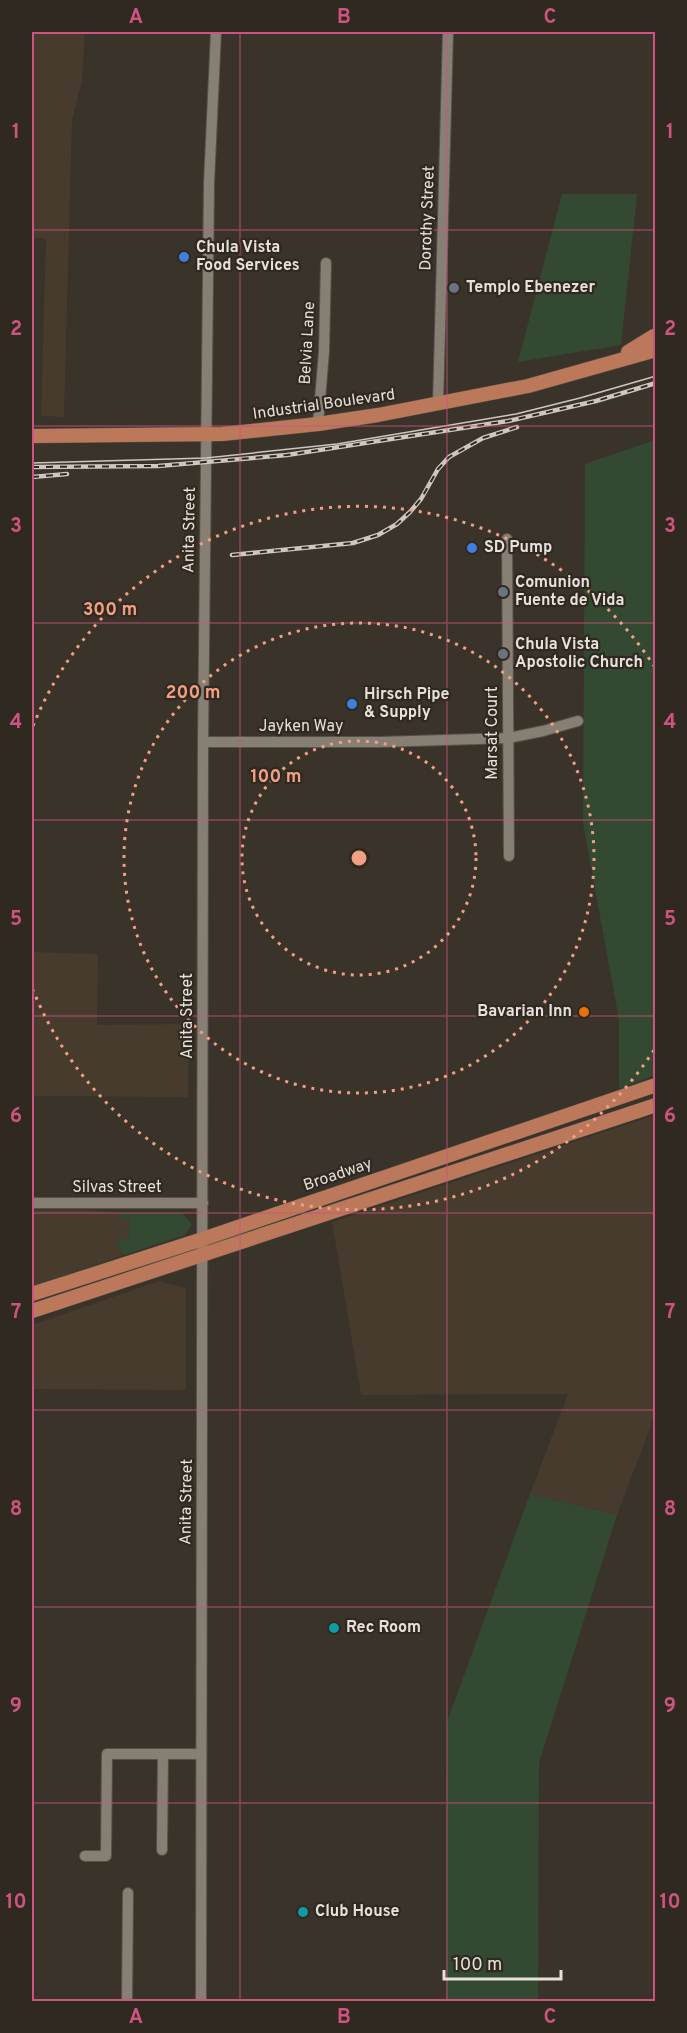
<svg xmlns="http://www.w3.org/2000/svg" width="687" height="2033" font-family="Overpass,sans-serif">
<rect width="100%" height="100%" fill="#3a3329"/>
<path fill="#463b2d" d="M32 32H85L82 81 72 120 64 417 41 416 46 239 32 238Z
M32 952 98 954 97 1025 188 1024V1097L32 1096Z
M655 1115V1415L617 1515 530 1494 568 1394 361 1395 332 1222Z
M32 1210H92L121 1213 123 1219 129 1218V1240L118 1244 124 1255 32 1287Z
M159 1281 186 1288V1390L32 1389V1325Z"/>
<path fill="#334932" d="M562 194H637L621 345 518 362Z
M655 440V1075L619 1089V1020L583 823 585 464Z
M121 1213H182L192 1224 185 1235 124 1255 118 1244 120 1238 129 1240V1218L123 1219Z
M530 1494 617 1515 539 1763 538 2001H446L447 1722Z"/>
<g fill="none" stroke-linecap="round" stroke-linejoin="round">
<defs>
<path id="minor" d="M438 404 448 32
M318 424 324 351 326 263
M507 539 509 856
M203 742H381L508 738 543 731 578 721
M32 1203H203
M162 1850 163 1754
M85 1856H106L107 1754H200
M127 2002 128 1893
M201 2002 203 742 209 183 216 32"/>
<path id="major" d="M628 352 654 336
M32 436 222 434 318 424 378 415 528 386 656 350
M32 1294 203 1239 656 1085
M32 1311 656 1105"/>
</defs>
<use href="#minor" stroke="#58524a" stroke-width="12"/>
<use href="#major" stroke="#58524a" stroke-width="15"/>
<use href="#minor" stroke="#877f74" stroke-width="10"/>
<use href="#major" stroke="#bc785a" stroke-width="14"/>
<path stroke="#cdc7c1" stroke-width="1.5" d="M32 463 206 458 337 444 516 414 580 398 656 376"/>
<defs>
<path id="rail" d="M32 467 158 466 287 455 508 421 596 401 656 383
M32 477 67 474
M232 555 353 543 378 535 397 524 410 512 421 499 438 469 449 457 483 438 517 427"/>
</defs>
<use href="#rail" stroke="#cdc7c1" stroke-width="4.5"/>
<use href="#rail" stroke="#302920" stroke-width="2" stroke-dasharray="7" stroke-linecap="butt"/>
</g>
<path fill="none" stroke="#cd5481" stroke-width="1.5" stroke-opacity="0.55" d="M240 32V2002M447 32V2002M32 230H656M32 426H656M32 623H656M32 820H656M32 1016H656M32 1213H656M32 1410H656M32 1607H656M32 1803H656"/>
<g fill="none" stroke="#f39f84" stroke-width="3" stroke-dasharray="3 6">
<circle cx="359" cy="858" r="117"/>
<circle cx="359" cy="858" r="235"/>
<path d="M654 1050A352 352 0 0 1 33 990M33 726A352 352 0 0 1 654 666"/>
</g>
<g fill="#3f7fe0" stroke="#302920" stroke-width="2">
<circle cx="184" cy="257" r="6"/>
<circle cx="472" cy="548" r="6"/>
<circle cx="352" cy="704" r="6"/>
</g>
<g fill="#6b7280" stroke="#302920" stroke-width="2">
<circle cx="454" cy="288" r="6"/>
<circle cx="503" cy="592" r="6"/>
<circle cx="503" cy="654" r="6"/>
</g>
<circle fill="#e8710a" stroke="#302920" stroke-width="2" cx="584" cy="1012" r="6"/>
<g fill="#0f9aa8" stroke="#302920" stroke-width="2">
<circle cx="334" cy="1628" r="6"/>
<circle cx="303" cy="1912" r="6"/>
</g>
<g text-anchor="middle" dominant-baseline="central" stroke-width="4.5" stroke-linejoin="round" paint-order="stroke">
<g font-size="16" fill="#e6e1db" stroke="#302920">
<text transform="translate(428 218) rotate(-88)">Dorothy Street</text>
<text transform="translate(308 343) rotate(-87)">Belvia Lane</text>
<text transform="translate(324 405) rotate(-8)">Industrial Boulevard</text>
<text transform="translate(190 530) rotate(-89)">Anita Street</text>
<text x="301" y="727">Jayken Way</text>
<text transform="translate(493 733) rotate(-90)">Marsat Court</text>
<text transform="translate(188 1016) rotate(-90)">Anita Street</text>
<text transform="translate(338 1175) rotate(-19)">Broadway</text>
<text x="117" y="1188">Silvas Street</text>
<text transform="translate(187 1502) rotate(-89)">Anita Street</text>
</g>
<g font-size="16" font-weight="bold" fill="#e6e1db" stroke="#302920" text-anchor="start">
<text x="196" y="248">Chula Vista<tspan x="196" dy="18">Food Services</tspan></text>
<text x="466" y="288">Templo Ebenezer</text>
<text x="484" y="548">SD Pump</text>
<text x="515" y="583">Comunion<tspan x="515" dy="18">Fuente de Vida</tspan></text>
<text x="515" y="645">Chula Vista<tspan x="515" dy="18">Apostolic Church</tspan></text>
<text x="364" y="695">Hirsch Pipe<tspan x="364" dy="18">&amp; Supply</tspan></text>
<text x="572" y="1012" text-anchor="end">Bavarian Inn</text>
<text x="346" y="1628">Rec Room</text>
<text x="315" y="1912">Club House</text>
</g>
</g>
<circle cx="359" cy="858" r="9" fill="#f39f84" stroke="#302920" stroke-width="3"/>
<g font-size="18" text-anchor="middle" font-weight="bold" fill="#f39f84" stroke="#302920" stroke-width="4.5" stroke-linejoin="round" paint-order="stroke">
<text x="110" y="615">300 m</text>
<text x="193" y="698">200 m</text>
<text x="276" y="782">100 m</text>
</g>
<rect width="687" height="2033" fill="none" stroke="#302920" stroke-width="66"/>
<path d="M444 1970v9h117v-9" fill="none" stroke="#e6e1db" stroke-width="3"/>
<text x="453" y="1970" font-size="18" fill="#e6e1db" stroke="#302920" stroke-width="4.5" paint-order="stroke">100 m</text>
<rect x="33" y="33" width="621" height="1967" fill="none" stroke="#cd5481" stroke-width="2"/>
<g font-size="20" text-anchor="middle" font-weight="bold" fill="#cd5481">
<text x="136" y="23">A</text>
<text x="344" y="23">B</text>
<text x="550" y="23">C</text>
<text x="16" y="138">1</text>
<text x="670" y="138">1</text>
<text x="16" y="335">2</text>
<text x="670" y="335">2</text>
<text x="16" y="532">3</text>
<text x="670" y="532">3</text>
<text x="16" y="728">4</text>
<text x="670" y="728">4</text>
<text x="16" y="925">5</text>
<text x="670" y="925">5</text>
<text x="16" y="1122">6</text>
<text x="670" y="1122">6</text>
<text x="16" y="1318">7</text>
<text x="670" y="1318">7</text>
<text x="16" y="1515">8</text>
<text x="670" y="1515">8</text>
<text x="16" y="1712">9</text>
<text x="670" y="1712">9</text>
<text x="16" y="1908">10</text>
<text x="670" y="1908">10</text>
<text x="136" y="2023">A</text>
<text x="344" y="2023">B</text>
<text x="550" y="2023">C</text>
</g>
</svg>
